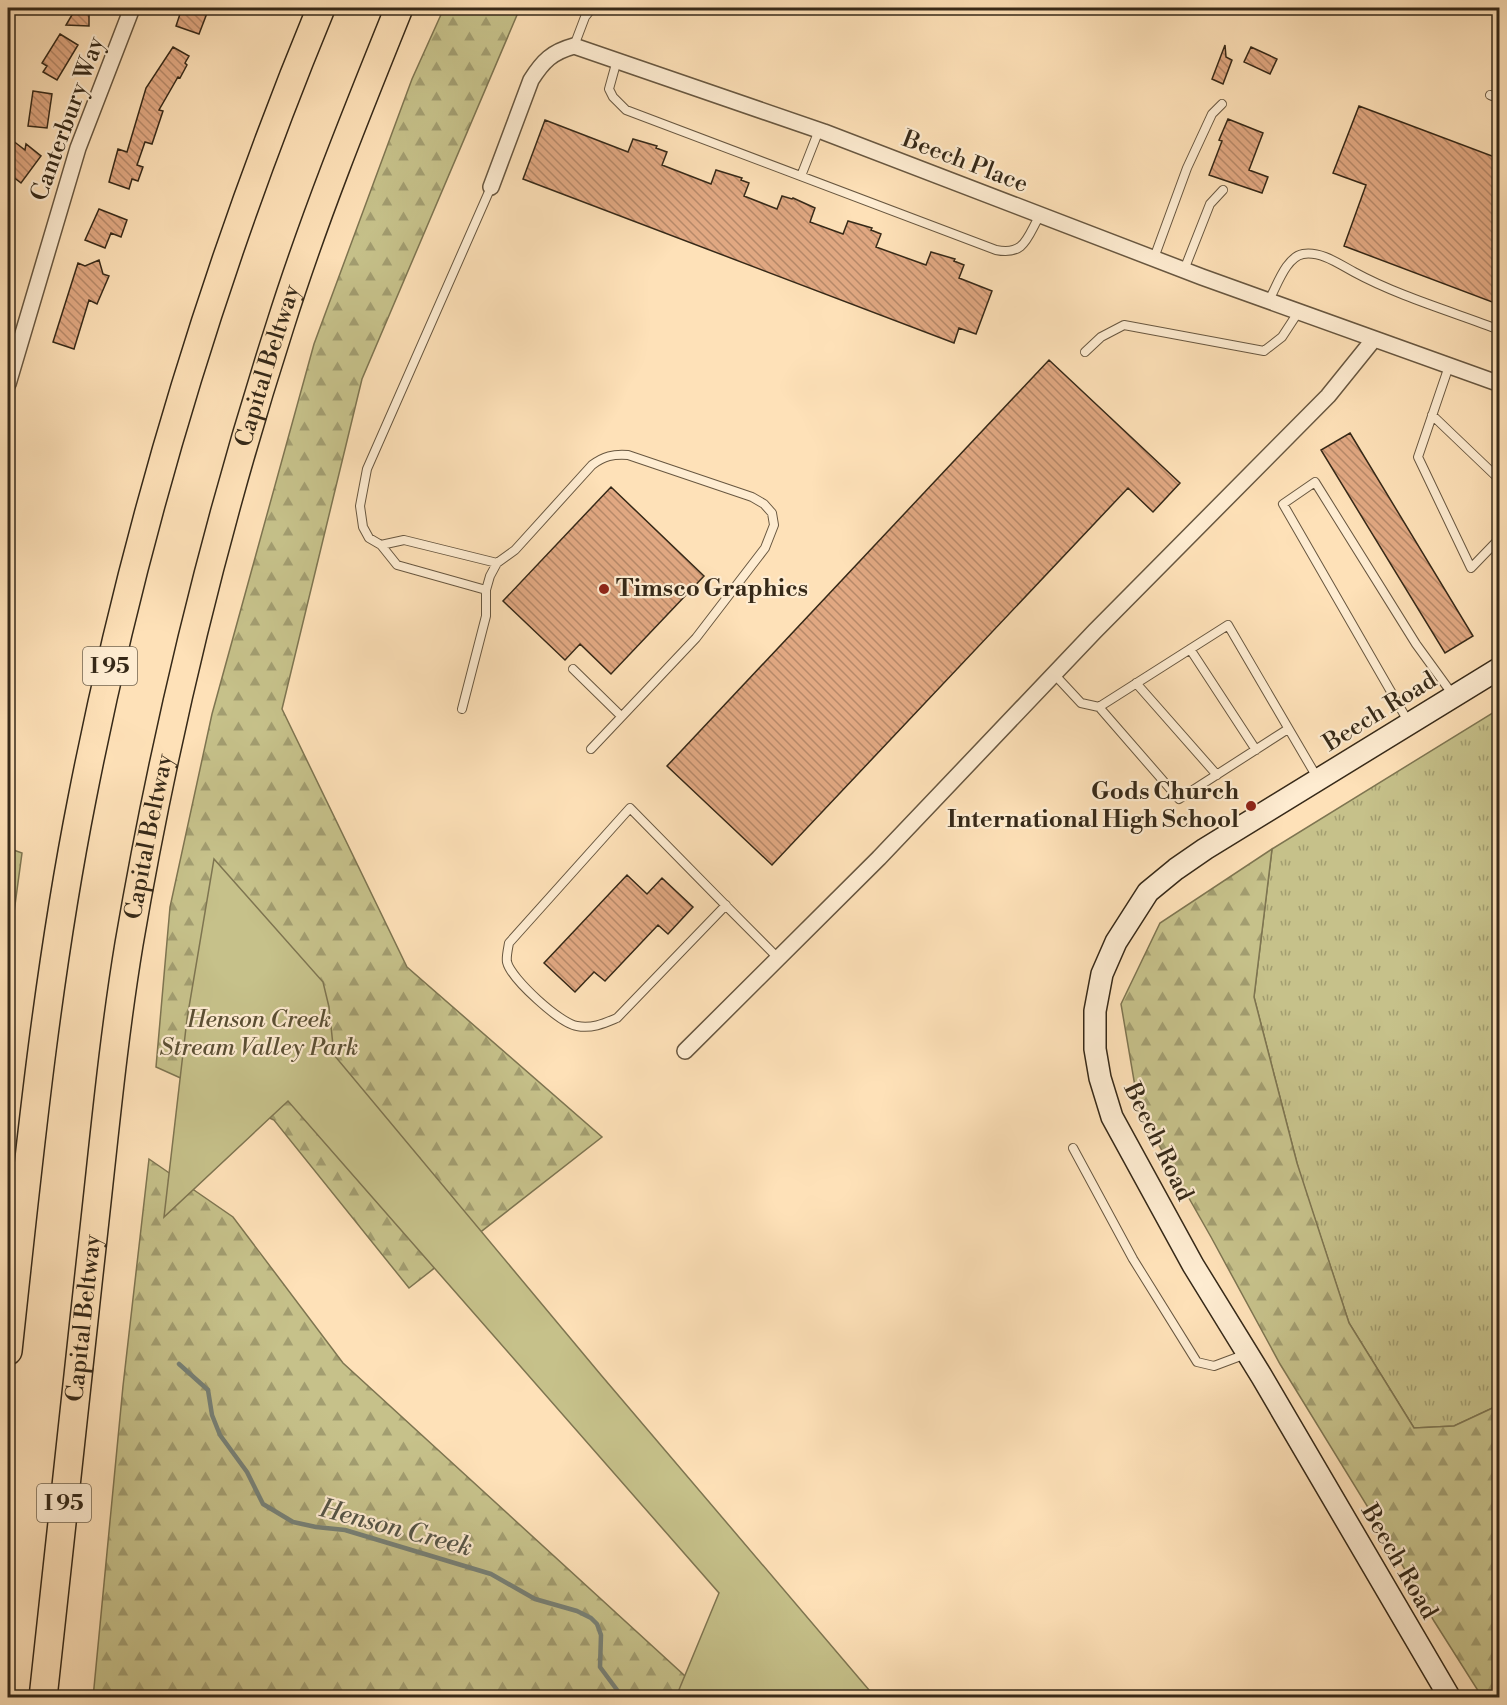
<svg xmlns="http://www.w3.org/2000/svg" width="1507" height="1705" font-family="'Libre Bodoni',serif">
<defs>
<pattern id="grass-tufts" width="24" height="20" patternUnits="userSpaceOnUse" patternTransform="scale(1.5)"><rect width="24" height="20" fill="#c6c18a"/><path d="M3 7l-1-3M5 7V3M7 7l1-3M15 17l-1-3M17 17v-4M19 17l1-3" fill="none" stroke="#a29d70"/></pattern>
<pattern id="forest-firs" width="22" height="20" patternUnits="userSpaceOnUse" patternTransform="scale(1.5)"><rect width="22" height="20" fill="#c6c18a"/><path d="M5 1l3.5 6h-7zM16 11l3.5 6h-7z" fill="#a29d70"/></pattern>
<pattern id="building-back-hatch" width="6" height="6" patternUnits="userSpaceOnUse" patternTransform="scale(1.5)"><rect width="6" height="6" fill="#e1a882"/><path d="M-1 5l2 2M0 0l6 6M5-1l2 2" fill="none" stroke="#b78969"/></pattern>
</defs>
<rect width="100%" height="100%" fill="#fee1b8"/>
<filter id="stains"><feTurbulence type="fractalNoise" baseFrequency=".00333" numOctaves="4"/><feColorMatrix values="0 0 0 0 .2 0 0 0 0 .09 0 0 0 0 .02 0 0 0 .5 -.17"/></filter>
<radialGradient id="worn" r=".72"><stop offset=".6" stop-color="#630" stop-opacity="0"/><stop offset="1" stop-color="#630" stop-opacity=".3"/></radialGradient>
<path fill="url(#grass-tufts)" stroke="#7e7551" stroke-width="1.5" d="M1499 709V1405L1454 1426 1414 1428 1349 1323 1299 1171 1254 997 1272 849Z"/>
<path fill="url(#forest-firs)" stroke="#7e7551" stroke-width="1.5" d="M444 8H520L362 379 282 709 407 967 602 1137 409 1288 274 1120 156 1067 170 907 212 714 314 344 412 79Z
M8 848 22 853 8 957Z
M1272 849 1254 997 1297 1163 1349 1323 1414 1428 1454 1426 1499 1405V1697H1482L1434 1621 1388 1540 1280 1364 1211 1237 1139 1110 1121 1004 1160 923Z
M149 1159 233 1217 343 1363 708 1697 93 1698 123 1386Z"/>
<path fill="#c6c18a" stroke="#7e7551" stroke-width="1.5" d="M214 859 323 982 329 1007 334 1055 601 1375 875 1697H676L719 1593 288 1101 164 1217 187 1019Z"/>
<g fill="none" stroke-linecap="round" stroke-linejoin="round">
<path stroke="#778177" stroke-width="4.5" d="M179 1364 208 1390 212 1415 220 1435 247 1472 263 1504 293 1522 316 1527 345 1530 491 1574 535 1599 577 1611 591 1618 597 1624 601 1635 600 1667 623 1698"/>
</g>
<path fill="url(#building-back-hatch)" stroke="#362918" stroke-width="1.5" d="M76 8H89V26L66 25Z
M182 8H209L199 34 176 26Z
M60 34 78 45 57 80 43 72 47 66 42 63Z
M1225 45 1226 57 1232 60 1223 84 1212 79Z
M173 47 189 56 185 63 187 65 180 78 178 77 159 110 163 111 152 144 145 142 137 165 143 167 138 181 132 179 129 189 109 182 118 149 127 152 146 88Z
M1251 47 1277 59 1270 74 1244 62Z
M33 91 52 94 47 128 28 126Z
M1359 106 1500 159V305L1344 246 1366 185 1333 173Z
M1228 119 1263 133 1249 170 1268 177 1262 193 1209 175 1222 141 1219 140Z
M545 120 628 152 633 139 657 146 656 148 667 152 662 165 711 184 716 170 742 178 741 180 749 183 744 196 777 209 782 196 792 199 793 198 815 208 810 222 843 234 848 221 872 228 871 230 881 234 876 247 926 265 931 252 955 259 954 261 964 265 959 278 992 291 976 334 959 328 954 343 523 179Z
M8 137 25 150 26 144 41 156 21 183 8 173V166L13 160 8 156Z
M99 209 127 220 121 237 111 233 105 248 85 240Z
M99 260 103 274 109 276 97 304 89 300 74 349 53 342 78 263 85 266Z
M1049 360 1180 483 1153 512 1128 488 772 865 667 766Z
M1350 433 1473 636 1445 653 1321 450Z
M611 487 704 576 611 674 580 644 565 660 503 601Z
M627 875 647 894 662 878 693 907 668 934 658 925 605 981 594 972 575 992 544 963Z"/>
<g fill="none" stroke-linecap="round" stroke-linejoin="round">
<defs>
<path id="lane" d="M574 46 585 17 592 8
M617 60 609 89 613 97 626 110 996 250C1025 256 1027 237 1040 215
M1490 95 1500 99
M801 176 819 130
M1154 258 1187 168 1212 114 1222 104
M1184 270 1210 204 1223 190
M1269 300C1277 286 1286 257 1303 254 1321 251 1339 264 1354 272 1398 296 1453 312 1500 330
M1085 352 1101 337 1124 325 1264 351 1282 337 1299 311
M1449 366 1418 457 1471 568 1500 538
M1432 415 1500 480
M381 545 404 540 497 563
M486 590 397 565 381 545 369 538 363 527 360 506 367 469 491 187
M1190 649 1256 750
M573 669 621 716
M1054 674 1081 703 1099 707
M1136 683 1217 775
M462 709 486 616V590L490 576 497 563 515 550 592 465C604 456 613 454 628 455L752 497 764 504 772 513 774 525 765 548 696 638 591 749
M1409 723 1283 504 1315 482 1416 644 1453 695
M1288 729 1179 799 1099 707 1228 625 1318 779
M726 905 617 1018C605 1023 592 1029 577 1026 561 1024 511 979 507 962 506 957 508 949 509 943L630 808C680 859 729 909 779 959
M1073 1148 1133 1259 1197 1362 1214 1366 1246 1354"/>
<path id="street" d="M491 187 531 80C543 61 552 52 574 46L824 132 1202 277 1500 384
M8 384 78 148 132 8
M685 1051 879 858 1095 631 1328 396 1374 339"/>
<path id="secondary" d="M1450 1698 1262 1377 1193 1265 1112 1117 1100 1078 1095 1049V1011L1102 974 1116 942 1148 892 1176 869 1205 849 1500 668"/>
<g id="highway">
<path d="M8 1351C28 1166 46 981 82 799 135 528 216 262 321 8"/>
<path id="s1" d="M43 1698C60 1544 76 1391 93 1238 104 1140 113 1041 129 944 165 734 215 528 280 326 314 218 357 112 399 8"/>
</g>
</defs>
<use href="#lane" stroke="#685740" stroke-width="10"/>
<use href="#street" stroke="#685740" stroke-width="18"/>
<use href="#secondary" stroke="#362918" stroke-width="24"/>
<use href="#highway" stroke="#362918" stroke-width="30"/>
<use href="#lane" stroke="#feecd1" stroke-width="8"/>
<use href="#street" stroke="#feecd1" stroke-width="15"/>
<use href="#secondary" stroke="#feecd1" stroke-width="21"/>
<use href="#highway" stroke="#fee1b8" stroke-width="27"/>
</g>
<g fill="#8f2418" stroke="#feecd1" stroke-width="2">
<circle cx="604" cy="589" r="6"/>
<circle cx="1251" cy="806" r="6"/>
</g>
<g text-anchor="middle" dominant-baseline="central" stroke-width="4.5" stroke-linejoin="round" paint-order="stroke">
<g fill="#feecd1" stroke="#726450" stroke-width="1.5">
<rect x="83" y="647" width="54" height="38" rx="4.5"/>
<rect x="37" y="1484" width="54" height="38" rx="4.5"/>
</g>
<g font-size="22" font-weight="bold" fill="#362918">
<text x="110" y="666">I 95</text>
<text x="64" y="1503">I 95</text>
</g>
<g font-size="24" fill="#362918" stroke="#feecd1">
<text transform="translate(68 119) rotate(-70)">Canterbury Way</text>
<text transform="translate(965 162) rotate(21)">Beech Place</text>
<text stroke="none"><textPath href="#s1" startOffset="1354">Capital Beltway</textPath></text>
<text transform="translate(1380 712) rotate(-32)">Beech Road</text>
<text stroke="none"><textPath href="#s1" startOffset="868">Capital Beltway</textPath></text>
<text transform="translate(1158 1142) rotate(64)">Beech Road</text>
<text stroke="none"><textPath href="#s1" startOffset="382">Capital Beltway</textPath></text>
<text transform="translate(1399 1562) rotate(60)">Beech Road</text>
</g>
<g font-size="24" font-weight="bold" fill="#362918" stroke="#feecd1" text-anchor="start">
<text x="616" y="589">Timsco Graphics</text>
<text x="1239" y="792" text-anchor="end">Gods Church<tspan x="1239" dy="28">International High School</tspan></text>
</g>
<g font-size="24" font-style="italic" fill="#5a4f34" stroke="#feecd1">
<text x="259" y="1020">Henson Creek<tspan x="259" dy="28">Stream Valley Park</tspan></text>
</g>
<g font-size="26" font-style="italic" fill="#565547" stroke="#feecd1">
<text transform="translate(396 1528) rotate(15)">Henson Creek</text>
</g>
</g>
<rect width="1507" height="1705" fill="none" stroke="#fee1b8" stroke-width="30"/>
<rect x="9" y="9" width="1489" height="1687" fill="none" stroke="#362918" stroke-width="3"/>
<rect x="15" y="15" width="1477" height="1675" fill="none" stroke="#362918" stroke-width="1.5"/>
<rect width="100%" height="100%" filter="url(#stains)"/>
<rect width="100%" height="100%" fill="url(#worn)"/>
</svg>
